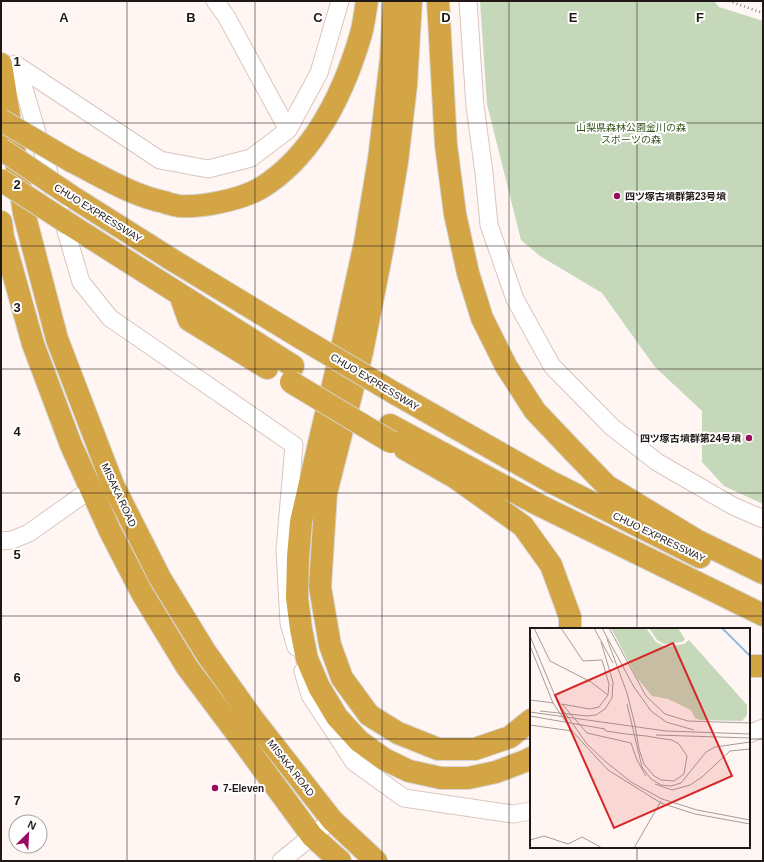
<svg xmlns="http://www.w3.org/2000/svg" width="764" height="862" font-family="Helvetica,'Noto Sans JP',sans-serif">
<rect width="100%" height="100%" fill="#fff6f3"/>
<path fill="#c5d8b9" d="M480 1H714L719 7 763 21V504L724 486 702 462V411L655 367 602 293 540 256 521 240 487 104Z"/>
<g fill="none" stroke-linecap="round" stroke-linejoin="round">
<defs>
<path id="minor" d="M215 1 226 16 288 130
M468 1 475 106 484 173 489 225 515 299 552 366 612 427 657 462 733 506 763 519
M15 64 160 160 208 169 251 158 288 130 319 73 340 1
M17 65 81 282 110 318 294 445 285 550 289 623 296 647
M1 541 12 540 29 533 91 489
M303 671 310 695 354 762 404 798 513 814 531 811
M749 734 763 728
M281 861 332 820"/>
<path id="highway" d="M394 1 391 59 379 159 365 243 343 343 324 422 301 522 298 557 297 598 301 629 307 659 319 687 337 717 359 741 384 759 409 771 441 778H468L496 772 525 761 531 758
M411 1 406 85 397 162 382 251 362 352 326 493 320 587 330 645 342 678 369 715 398 733 438 749H475L510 737 531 720
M438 1 446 145 455 214 468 273 482 318 506 366 535 411 573 451 607 486 696 540 763 573
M1 64 24 213 57 339 113 485 160 578 206 653 253 719 332 820 376 861
M71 161C101 176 131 195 164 202 169 204 174 205 179 206 193 207 207 205 221 202 235 199 249 195 261 188 314 155 344 92 361 34 364 23 365 12 367 1
M71 196 174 261 301 338
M1 222 3 237 33 344 71 445 110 531 142 593 187 667 238 735 312 836 340 861
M69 224 293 366
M180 295 189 320 267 368
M396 394 549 481 700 557
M390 425 539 505 763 615
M405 449 456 478 523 526 551 565 570 617V629
M749 666H763"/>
</defs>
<use href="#minor" stroke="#dac6be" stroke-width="19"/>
<use href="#highway" stroke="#d7d5d5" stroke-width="24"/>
<path stroke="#89807e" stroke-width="2.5" stroke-dasharray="1 3" stroke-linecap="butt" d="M729 1 763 13"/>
<use href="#minor" stroke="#fff" stroke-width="17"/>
<use href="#highway" stroke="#d3a545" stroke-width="22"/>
<defs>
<path id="highway-bridge" d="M1 120 71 161
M1 149 71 196
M1 180 69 224
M301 338 396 394
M291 382 391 442"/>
</defs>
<use href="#highway-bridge" stroke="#d7d5d5" stroke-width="24" stroke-linecap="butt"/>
<use href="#highway-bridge" stroke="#d3a545" stroke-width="22"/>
</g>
<path fill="none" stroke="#201816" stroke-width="1" stroke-opacity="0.55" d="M127 1V861M255 1V861M382 1V861M509 1V861M637 1V629M1 123H763M1 246H763M1 369H763M1 493H763M1 616H763M1 739H531M749 739H763M637 847V861"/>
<g fill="#990b5e" stroke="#fff" stroke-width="1.5">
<circle cx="617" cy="196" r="4"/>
<circle cx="749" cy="438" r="4"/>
<circle cx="215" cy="788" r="4"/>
</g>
<g text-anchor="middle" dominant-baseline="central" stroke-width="4" stroke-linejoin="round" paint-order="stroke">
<g font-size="10" fill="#325216" stroke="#fff">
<text x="631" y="127">山梨県森林公園金川の森<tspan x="631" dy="12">スポーツの森</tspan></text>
</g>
<g font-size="10" font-weight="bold" fill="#201816" stroke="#fff" text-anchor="start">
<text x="625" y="196">四ツ塚古墳群第23号墳</text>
<text x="741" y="438" text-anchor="end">四ツ塚古墳群第24号墳</text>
<text x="223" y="788">7-Eleven</text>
</g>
<g font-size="10" fill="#201816" stroke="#fff">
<text transform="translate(98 213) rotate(32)">CHUO EXPRESSWAY</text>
<text transform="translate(375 382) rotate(31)">CHUO EXPRESSWAY</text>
<text transform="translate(119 495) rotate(65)">MISAKA ROAD</text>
<text transform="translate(659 537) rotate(26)">CHUO EXPRESSWAY</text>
<text transform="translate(291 768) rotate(52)">MISAKA ROAD</text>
</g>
</g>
<g transform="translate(530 628)">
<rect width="220" height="220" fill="#fff6f3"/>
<path d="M81 0H116L126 14 136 19 154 16 159 12 217 77V87L212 93 170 92 165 90 161 82 138 71 122 68 107 50ZM119 0H148L155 11 152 14 134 16 127 12Z" fill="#c5d8b9"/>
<path fill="none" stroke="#92b9db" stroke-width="2" d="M192 0 220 28"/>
<path fill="none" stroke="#a69d9b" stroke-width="1" d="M4 0 20 33 61 54 78 67M31 0 53 33 72 32 79 56 78 67 69 79 60 81 31 76M64 0 83 35M72 0 104 59 121 83 136 94 164 102M79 0 116 68 135 86 158 93 220 95M0 8 28 75 57 116 76 134 101 154 132 171 167 182 220 192M0 18 23 75 42 103 78 142 131 175 165 186 220 196M0 72 24 75M32 76 57 105 101 115 107 132 116 148M97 76 112 139 121 151 131 157 141 158 151 155 176 124 185 119 220 114M10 83 57 88 66 87 75 81 82 70 83 54 71 14M0 84 136 103 220 106M0 88 75 101M0 97 42 103M73 100 76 103 96 106 116 108 128 110 142 112 149 116 157 128 154 146 144 153 131 152 124 148 114 136 109 121 105 97 97 65 77 11M126 107 220 110M125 156 142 162 160 157 172 149 200 123 220 121M0 212 14 208 38 216 52 209 72 220M104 220 131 173"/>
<path fill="#d62828" fill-opacity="0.15" stroke="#d62828" stroke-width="2" d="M143 15 202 148 84 200 25 67Z"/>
<rect width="220" height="220" fill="none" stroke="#201816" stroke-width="2"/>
</g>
<g font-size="13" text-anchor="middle" font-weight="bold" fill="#201816" stroke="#fff" stroke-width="4" stroke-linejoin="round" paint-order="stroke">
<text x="64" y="22">A</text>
<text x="191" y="22">B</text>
<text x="318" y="22">C</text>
<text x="446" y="22">D</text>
<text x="573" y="22">E</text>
<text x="700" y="22">F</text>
<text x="17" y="66">1</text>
<text x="17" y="189">2</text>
<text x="17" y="312">3</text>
<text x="17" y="436">4</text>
<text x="17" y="559">5</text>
<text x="17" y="682">6</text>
<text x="17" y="805">7</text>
</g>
<rect width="764" height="862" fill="none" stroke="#201816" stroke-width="4"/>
<g transform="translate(28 834) rotate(24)"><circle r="19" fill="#ffffff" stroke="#a6a3a2"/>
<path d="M0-3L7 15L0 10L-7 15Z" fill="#990b5e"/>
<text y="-6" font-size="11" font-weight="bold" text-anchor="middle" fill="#201816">N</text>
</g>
</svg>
